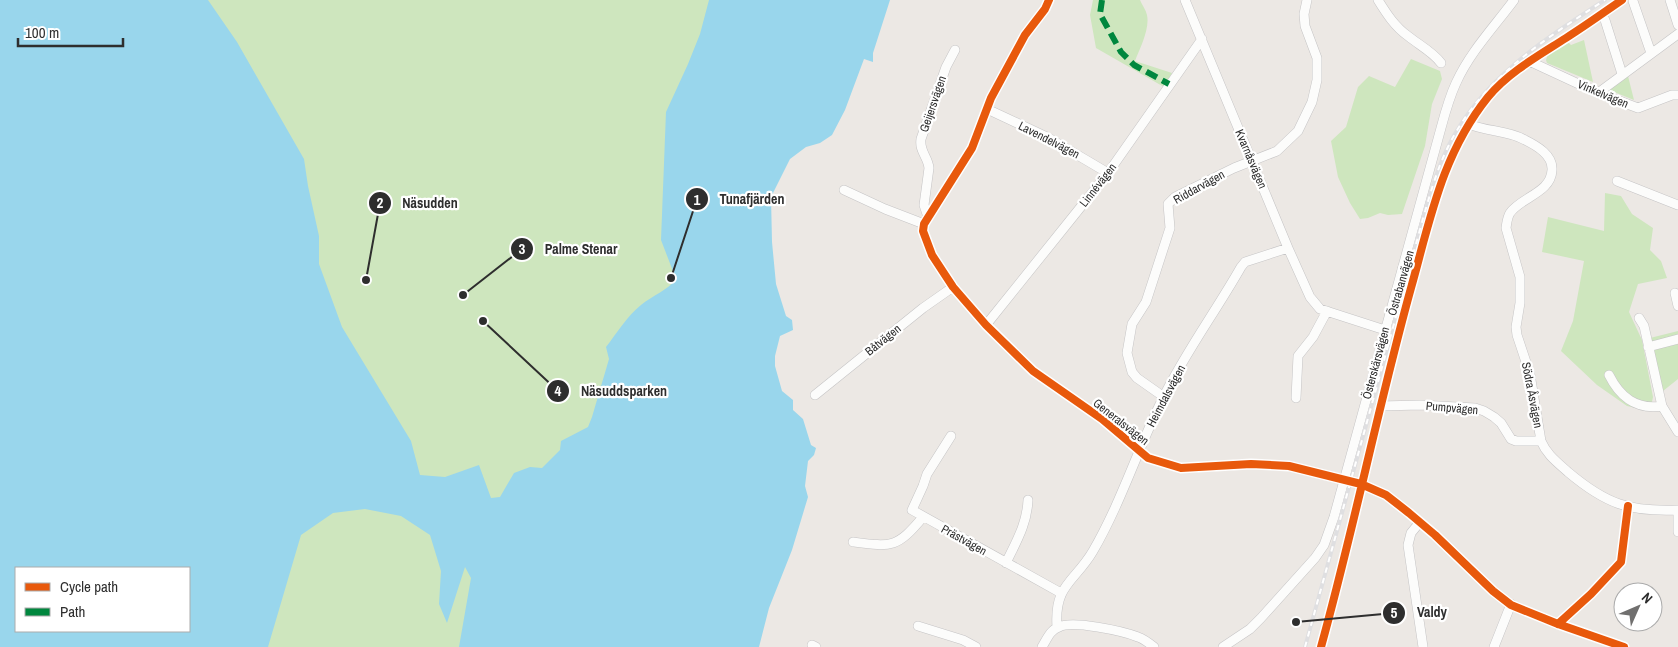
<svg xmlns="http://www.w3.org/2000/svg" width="1678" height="647" font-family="'Archivo Narrow',sans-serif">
<rect width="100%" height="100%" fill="#ece8e4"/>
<path fill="#cee6be" d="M0 0H794L614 647H75L189 631V568Z
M1093 0H1140C1142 5 1146 10 1147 15 1150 29 1140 48 1135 61L1172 73 1164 87 1096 48 1090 15Z
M1584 40 1593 82 1547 63 1546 60 1548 54 1568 42 1571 45Z
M1411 59 1440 71 1442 79 1432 104 1425 146 1402 214 1388 215 1380 213 1368 218 1360 219 1350 203 1338 177 1331 141 1346 127 1358 87 1369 76 1395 87Z
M1628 76 1634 100 1609 90Z
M1605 193 1621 196 1632 214 1653 228 1650 250 1661 261 1667 278 1638 284 1629 312 1642 340 1653 397 1650 411 1627 406 1597 385 1561 351 1573 321 1584 261 1542 252 1548 217 1604 231Z
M1678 331V379L1663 391 1650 338Z"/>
<path fill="#99d6ec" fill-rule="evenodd" d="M0 0H208L237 42 304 159 308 186 319 236V264L342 327 411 441 420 475 445 477 479 465 491 498 500 497 514 473 530 467 542 468 560 450 561 441 588 427 592 417 609 359 606 347C617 333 627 316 641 305 653 295 667 291 676 279L661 240 666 112 688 64 700 34 709 0H890L873 53V62L864 59 845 110 832 135 820 143 806 147 790 159 771 197 772 242 776 284 786 316 792 320 793 330 780 336 775 356V366L782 391 793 400V410L803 419 811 445 816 448 814 455 808 461 805 486 808 497 792 550 769 608 759 647H459L471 578 465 567 447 623 439 604 441 571 430 535 401 516 365 509 333 513 301 535 268 647H0ZM16 568H189V631H16Z"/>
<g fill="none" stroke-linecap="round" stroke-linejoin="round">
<defs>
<path id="minor" d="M1049 0 1045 9 1025 35 991 98 972 148 924 224 923 231 932 255 953 287 986 325 1033 371 1102 419 1148 458 1181 468 1251 464 1289 466 1361 484 1386 495 1409 513 1435 535 1493 591 1511 605 1558 624 1624 647
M1185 0 1288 248 1310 297 1320 309 1385 330
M1378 0C1386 13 1395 27 1408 36 1419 45 1433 52 1441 63
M1670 0 1678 25
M1633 1 1651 53
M1605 20 1622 74
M1529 61 1598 93 1638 108 1672 95H1678
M1598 93 1678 34
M987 109 1047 137 1108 173
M1469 124C1487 132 1508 130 1525 140 1537 146 1553 155 1552 170 1551 193 1521 197 1510 213 1507 218 1507 222 1506 228L1520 277V303L1516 327 1517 335 1530 374 1541 441C1547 455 1557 462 1568 472 1606 504 1629 512 1678 510
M1617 181 1678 205
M844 190 885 209 924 224
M928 217 924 205 929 168C928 157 919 151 921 139L946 67 955 50
M1675 293 1678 306
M1639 318 1644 326 1662 406 1678 432
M986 325 1108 173 1202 39
M1648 347 1678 339
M1609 375C1620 397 1636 410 1662 406
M815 395 923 308 953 287
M1164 397 1137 378 1132 372 1127 353 1132 324 1146 302 1170 228 1168 204 1175 197 1234 168 1277 151 1298 131 1312 102 1317 80V58L1305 26 1304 14 1307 0
M1296 398 1298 356 1313 337 1327 311
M1380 406 1421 405 1475 408 1484 411 1494 417 1501 423 1511 439 1516 441H1541
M951 436 927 474 923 486 912 510 1061 593
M1678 510V532
M1420 522 1411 533 1408 545 1423 647
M853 542C892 547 897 548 923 517
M1006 563C1016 542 1027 524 1028 500
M918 626 963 640 976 647
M1057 627C1054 584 1075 582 1093 551 1121 503 1138 448 1163 398 1185 353 1216 311 1241 267L1245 262 1288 248
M812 645 816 647
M1042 647C1047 639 1050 630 1059 627 1072 620 1123 631 1138 637 1144 639 1149 643 1154 647
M1223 647 1250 629 1261 618 1315 558 1324 545 1334 517 1441 128C1445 113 1449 98 1456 83 1470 52 1494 27 1514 0
M1321 647C1354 528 1378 407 1411 288 1430 220 1442 154 1488 97 1509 72 1538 56 1566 38 1585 26 1603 13 1622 0
M1494 647 1511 604"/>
</defs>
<use href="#minor" stroke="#c5c4c5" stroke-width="10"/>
<use href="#minor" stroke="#fcfcfb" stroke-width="9"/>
<defs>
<path id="rail" d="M1305 647 1424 215C1431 191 1438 166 1450 143 1483 78 1545 39 1605 0"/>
</defs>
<use href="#rail" stroke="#dfdfe1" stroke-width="4"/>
<use href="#rail" stroke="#fff" stroke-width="2" stroke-dasharray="5.5" stroke-linecap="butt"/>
<path stroke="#00873e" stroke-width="6" stroke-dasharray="12 6" stroke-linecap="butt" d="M1102 0 1100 14 1121 52 1134 65 1169 84"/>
<defs>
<path id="cycleway" d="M1049 0 1045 9 1025 35 991 98 972 148 924 224 923 231 932 255 953 287 986 325 1033 371 1102 419 1148 458 1181 468 1251 464 1289 466 1361 484 1386 495 1409 513 1435 535 1493 591 1511 605 1558 624 1624 647
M1558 624 1591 594 1621 562 1628 506
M1321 647C1354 528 1378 407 1411 288 1430 220 1442 154 1488 97 1509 72 1538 56 1566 38 1585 26 1603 13 1622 0"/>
</defs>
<use href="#cycleway" stroke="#fff" stroke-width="11"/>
<use href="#cycleway" stroke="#e8590c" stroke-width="8"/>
</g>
<g text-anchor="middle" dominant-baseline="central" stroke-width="4.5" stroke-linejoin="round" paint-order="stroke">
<g font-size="12" fill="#2e2e2e" stroke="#fff">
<text transform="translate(1603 94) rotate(23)">Vinkelvägen</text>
<text transform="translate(933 104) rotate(-71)">Geijersvägen</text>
<text transform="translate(1049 140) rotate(27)">Lavendelvägen</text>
<text transform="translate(1251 159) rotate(67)">Kvarnåsvägen</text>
<text transform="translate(1098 185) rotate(-52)">Linnévägen</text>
<text transform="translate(1199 187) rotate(-29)">Riddarvägen</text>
<text transform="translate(1401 283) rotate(-74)">Östrabanvägen</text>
<text transform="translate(883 340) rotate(-39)">Båtvägen</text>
<text transform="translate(1376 363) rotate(-75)">Österskärsvägen</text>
<text transform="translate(1532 395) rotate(79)">Södra Åsvägen</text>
<text transform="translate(1166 396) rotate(-62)">Heimdalsvägen</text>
<text transform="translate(1452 408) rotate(5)">Pumpvägen</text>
<text transform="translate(1121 422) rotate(38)">Generalsvägen</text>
<text transform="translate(964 540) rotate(29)">Prästvägen</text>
</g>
</g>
<path fill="none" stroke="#2e2e2e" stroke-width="2" d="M671 278L697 199M366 280L380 203M463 295L522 249M483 321L558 391M1296 622L1394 613"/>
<g fill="#2e2e2e" stroke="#fff" stroke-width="2">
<circle cx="671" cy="278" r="5"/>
<circle cx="366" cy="280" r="5"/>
<circle cx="463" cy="295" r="5"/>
<circle cx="483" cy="321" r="5"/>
<circle cx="1296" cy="622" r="5"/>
<circle cx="697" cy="199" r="12"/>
<circle cx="380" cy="203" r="12"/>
<circle cx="522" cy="249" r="12"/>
<circle cx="558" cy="391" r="12"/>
<circle cx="1394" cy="613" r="12"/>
</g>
<g font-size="15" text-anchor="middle" font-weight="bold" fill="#fff">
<text x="697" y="205">1</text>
<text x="380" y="208">2</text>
<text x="522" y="254">3</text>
<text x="558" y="396">4</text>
<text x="1394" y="618">5</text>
</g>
<g font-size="14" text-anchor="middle" font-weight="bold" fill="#2e2e2e" stroke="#fff" stroke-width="4.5" stroke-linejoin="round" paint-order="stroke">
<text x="752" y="204">Tunafjärden</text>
<text x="430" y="208">Näsudden</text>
<text x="581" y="254">Palme Stenar</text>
<text x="624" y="396">Näsuddsparken</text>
<text x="1432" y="617">Valdy</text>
</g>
<rect x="15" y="567" width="175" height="65" fill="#ffffff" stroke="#ababab"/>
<rect x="25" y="583" width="25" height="8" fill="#e8590c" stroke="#ababab"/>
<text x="60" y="592" font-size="15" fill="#2e2e2e">Cycle path</text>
<rect x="25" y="608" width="25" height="8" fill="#00873e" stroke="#ababab"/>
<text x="60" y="617" font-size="15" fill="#2e2e2e">Path</text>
<g transform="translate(1638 607) rotate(45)"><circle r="24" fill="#ffffff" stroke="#ababab"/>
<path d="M0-4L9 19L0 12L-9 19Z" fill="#706f6e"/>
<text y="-8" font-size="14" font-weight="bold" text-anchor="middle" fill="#2e2e2e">N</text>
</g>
<path d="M18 38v8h105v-8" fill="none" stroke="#2e2e2e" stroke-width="2.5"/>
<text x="25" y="38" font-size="15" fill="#2e2e2e" stroke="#ffffff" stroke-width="4" paint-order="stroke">100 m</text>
</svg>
